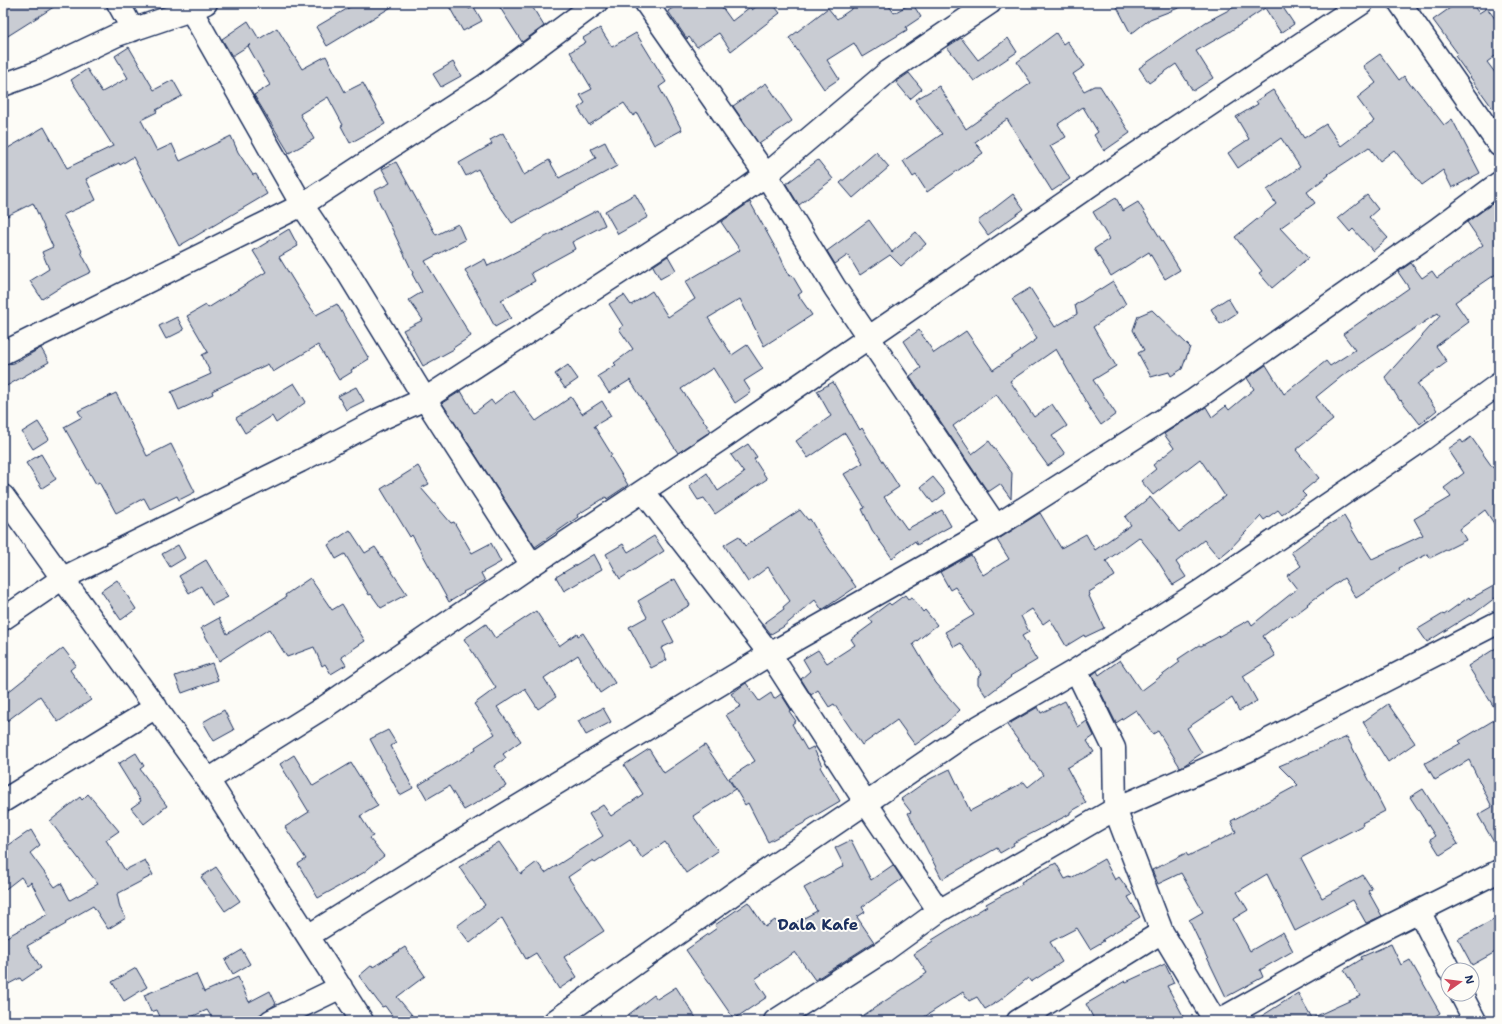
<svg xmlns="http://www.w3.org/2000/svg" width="1502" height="1024" font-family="'Shantell Sans',sans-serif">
<rect width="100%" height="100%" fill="#fdfcf7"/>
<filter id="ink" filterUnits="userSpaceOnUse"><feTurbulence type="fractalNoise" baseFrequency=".025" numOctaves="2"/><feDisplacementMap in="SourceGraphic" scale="8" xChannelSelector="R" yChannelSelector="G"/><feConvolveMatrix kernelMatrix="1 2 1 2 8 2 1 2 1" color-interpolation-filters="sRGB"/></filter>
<g filter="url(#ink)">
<path fill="#c9ccd3" stroke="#1b2f5e" d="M3 3H60L3 39Z
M357 3H398L327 46 316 27Z
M447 3H465L469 9 474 7 482 21 463 31Z
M497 3H530L544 26 522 42Z
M680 3H719L732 21 750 7 752 10 761 3H772L780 13 731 51 719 33 697 47 689 37 687 39 668 11Z
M860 3H887L894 13 912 3 921 17 906 27 907 30 862 57 854 43 827 60 839 79 824 89 789 38 828 8 837 19Z
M1115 3H1189V4L1150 19 1131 34Z
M1242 3H1280L1294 24 1281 33 1265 8 1229 32 1196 51 1213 78 1193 91 1176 64 1149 83 1139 68 1206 22Z
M1457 3H1471L1479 13 1487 8 1499 24V53L1487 62 1499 78V117L1455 56 1458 54 1433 20Z
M248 21 259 39 277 28 302 69 326 56 345 92 363 83 385 124 350 143 341 126 343 125 328 97 300 114 314 139 289 153 254 95 270 85 248 46 251 44 232 56 222 39Z
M600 28 612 47 636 33 666 82 659 87 682 130 654 145 637 113 633 116 624 103 589 125 578 108 585 103 580 95 592 89 570 52 586 42 583 38Z
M1056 33 1063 44 1067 41 1085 66 1073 74 1084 91 1094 86H1100L1130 133 1104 151 1094 135 1098 132 1083 107 1058 124 1066 137 1050 146 1070 179 1052 191 1007 119 975 142 983 153 927 192 916 175 913 177 903 161 942 134 915 100 939 86 966 129 1031 83 1017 62Z
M961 38 978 60 1008 38 1017 52 974 81 947 47Z
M129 47 154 90 173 80 182 96 156 110 157 112 141 120 157 151 172 144 180 161 231 136 238 152 253 175 256 174 267 194 179 246 133 157 120 165 119 163 86 179 96 200 63 215 82 251 81 252 91 272 64 285 42 299 30 281 49 269 42 252 53 247 33 203 3 218V151L44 127 67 168 113 146 71 80 87 69 102 92 128 78 115 56Z
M1380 54 1399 80 1404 76 1412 87 1413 85 1444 125 1452 119 1480 173 1452 188 1443 170 1422 185 1394 150 1380 161 1369 147 1366 149 1328 174 1329 175 1307 192 1315 203 1280 228 1308 258 1272 288 1259 273 1262 271 1235 237 1276 204 1267 190 1300 167 1281 138 1238 168 1228 153 1249 139 1236 117 1258 104 1256 101 1273 90 1304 138 1326 124 1341 146 1374 121 1357 98 1376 83 1363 66Z
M453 62 461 76 441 87 433 74Z
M909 73 922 89 910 99 896 82Z
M766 83 792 121 759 144 733 106Z
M503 133 524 175 549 160 559 178 596 158 591 149 605 142 617 166 512 223 491 193 478 169 466 176 459 163 492 144 490 140Z
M876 152 889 167 853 198 840 183Z
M818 160 833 179 799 205 786 184Z
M396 162 436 235 458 224 465 240 425 261 471 336 453 348 454 349 423 366 403 330 423 320 409 300 422 292 412 274 413 273 374 191 390 183 382 169Z
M635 194 648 217 618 234 605 211Z
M1013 194 1024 209 988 235 978 221Z
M1367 195 1378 209 1369 217 1388 238 1373 251 1353 229 1350 232 1338 218Z
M1116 198 1123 211 1138 202 1180 270 1165 279 1149 252 1111 276 1094 249 1109 239 1093 212Z
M1499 199V272L1455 302 1469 322 1436 346 1447 362 1417 384 1437 410 1420 424 1401 400 1400 401 1385 377 1440 316 1438 313 1342 376 1316 397 1333 420 1296 450 1319 478 1302 492 1306 496 1282 515 1278 510 1264 520 1261 516 1230 549 1219 558 1204 540 1176 562 1186 577 1173 585 1156 558 1139 537 1106 561 1115 576 1089 592 1090 595 1089 596 1104 628 1085 637 1084 635 1066 646 1050 619 1043 624 1032 609 1021 616 1029 632 1022 636 1037 660 1010 676 1011 677 986 696 978 684V677L982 674 961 643 954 647 945 632 974 615 955 587 950 590 940 572 971 555 983 575 1009 559 997 540 1040 513 1061 548 1086 534 1095 550 1131 525 1125 517 1150 497 1179 532 1225 496 1200 459 1153 495 1141 481 1156 469 1153 465 1174 448 1164 434 1206 407 1212 417 1226 406 1229 410 1254 389 1247 378 1266 365 1284 394 1326 361 1330 366 1355 350 1343 334 1409 288 1398 272 1411 263 1422 278 1432 271 1437 278 1483 245 1467 222Z
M750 202 781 258 789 276 792 275 802 292 798 295 812 315 764 346 740 299 708 318 732 355 747 345 763 369 744 381 751 392 735 403 713 368 681 389 711 431 678 453 630 380 609 393 598 376 616 365 614 363 633 349 619 329 623 326 609 304 624 295 631 305 652 291 668 317 695 299 685 282 740 250 721 222Z
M598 210 605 225 572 242 575 249 531 273 535 281 501 300 511 318 495 327 465 270 485 259 488 266Z
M869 220 892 252 916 232 926 244 901 266 890 255 860 275 848 255 835 264 827 251Z
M289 229 298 246 279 257 306 301 316 315 337 304 369 359 351 370 352 372 339 380 318 345 273 372 268 364 212 391 213 394 179 410 171 392 211 374 202 355 208 352 187 316 206 305 208 308 266 272 253 251Z
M668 256 676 270 660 279 653 266Z
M1113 281 1126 304 1093 327 1116 366 1093 380 1116 414 1101 425 1090 409 1056 349 1010 381 1034 417 1052 404 1067 426 1052 436 1065 454 1048 466 996 394 953 426 972 454 989 441 1012 473 1011 499 1000 484 988 492 910 376 921 368 904 341 919 330 934 353 966 331 993 370 1037 339 1012 299 1030 288 1055 327 1077 314 1075 305Z
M1228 298 1237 313 1220 324 1211 309Z
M1152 310 1190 347 1182 369 1171 376 1169 372 1151 377 1138 353 1144 350 1133 330 1138 316Z
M177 317 184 330 166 339 159 326Z
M41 348 49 362 3 388V365L14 363Z
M568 365 578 379 565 388 555 374Z
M833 382 860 430 862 428 899 487 884 497 907 529 942 510 951 526 917 545 915 541 892 558 872 530 862 509 865 508 844 474 863 463 845 433 808 458 796 441 831 416 817 391Z
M294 383 306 402 276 423 272 416 245 433 236 418Z
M356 387 364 401 346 410 338 396Z
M513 390 536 421 571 397 582 414 602 401 611 416 594 426 612 455 610 456 628 485 607 499 606 497 577 515 578 517 535 547 442 403 461 391 474 413 491 400 494 404Z
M116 393 147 456 171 444 195 492 179 500 177 496 150 509 144 498 116 513 99 482 96 484 64 427 82 417 78 411Z
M38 422 49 439 33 449 22 432Z
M1471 437 1493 468 1499 464V531L1485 510 1460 529 1466 540 1430 558 1428 554 1399 568 1400 570 1356 598 1344 578 1307 604 1308 605 1292 617 1291 615 1263 636 1275 656 1243 676 1257 701 1239 711 1232 698 1187 728 1202 753 1183 766 1180 767 1158 731 1153 734 1136 710 1116 723 1092 675 1097 671 1099 675 1120 660 1141 691 1180 662 1178 659 1199 645 1201 646 1249 620 1252 625 1297 589 1287 576 1301 566 1291 552 1326 526 1344 516 1360 543 1361 542 1372 559 1423 535 1414 519 1451 497 1444 488 1464 473 1448 449 1461 440 1463 443Z
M748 444 757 457 754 459 767 479 715 514 704 498 698 500 689 486 707 473 718 491 744 473 731 455Z
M41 454 56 479 42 488 26 463Z
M418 466 429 484 421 488 451 523 454 522 472 553 491 543 501 562 481 573 485 581 463 592 464 593 449 602 412 535 410 537 381 489Z
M933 477 946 493 933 503 921 487Z
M800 510 808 520 810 519 820 536 856 587 822 610 815 600 783 627 771 634 763 624 784 609 783 607 790 601 768 567 748 582 724 545 739 536 745 546Z
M350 530 365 553 375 547 407 594 381 608 371 594 369 595 345 554 336 559 328 545Z
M654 536 664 551 620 579 606 554 623 544 628 552Z
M178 545 185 558 170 567 162 554Z
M594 554 602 569 564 591 556 577Z
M206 560 228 597 212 605 201 586 189 593 179 576Z
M310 578 332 610 342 604 365 641 341 657 346 665 331 674 325 664 322 666 314 647 287 657 269 629 219 661 201 628 219 618 227 634 286 597 285 595Z
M675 579 690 605 663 621 674 642 661 648 667 660 651 668 629 627 647 617 638 601Z
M117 580 136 609 121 620 101 591Z
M1499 583V595L1471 616 1470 615 1427 642 1418 629 1443 614 1444 615 1469 597 1470 599Z
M905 595 908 599 912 597 923 612 925 610 937 625 913 644 936 683 960 710 946 723 915 745 897 720 862 745 834 704 829 707 818 690 811 695 801 679 810 671 803 659 818 650 827 663 855 645 851 639 873 623 869 618 889 603 891 605Z
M536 611 559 646 577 633 578 636 583 633 615 683 600 693 578 655 544 678 556 697 538 709 525 689 497 707 521 741 503 754 506 758 494 766 506 786 464 810 449 786 427 799 419 785 476 749 475 747 495 734 474 704 496 688 464 639 486 624 495 638Z
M1499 646V715L1468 666Z
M63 648 76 665 70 670 91 700 58 722 40 696 3 724V696Z
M212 663 218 680 182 693 175 676Z
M746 683 759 701 771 693 774 699 781 694 791 710 789 711 796 721 792 724 807 750 813 747 822 766 820 767 840 801 806 821V822L768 842 748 803 745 805 729 778 755 761 726 715 741 706 731 694Z
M1065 701 1078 727 1087 721 1094 736 1087 741 1094 752 1067 768 1086 803 1070 812V814L1013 843 1014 845 1000 853 997 848 942 879 908 813 911 812 901 799 928 780 950 769 970 811 1024 782 1028 787 1043 775 1007 725 1038 707 1041 713Z
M1388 704 1415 743 1388 762 1363 722Z
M603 708 611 722 586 735 578 721Z
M224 710 234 730 214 741 203 722Z
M1499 717V851L1478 815 1492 807 1469 760 1435 780 1425 763 1461 743 1459 741Z
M388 730 396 743 391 746 413 788 400 795 370 739Z
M1347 737 1385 811 1362 823 1363 825 1301 858 1322 898 1363 875 1372 889 1368 891 1382 916 1366 923 1353 900 1295 931 1267 874 1237 892 1248 910 1233 919 1250 951 1283 932 1293 951 1260 970 1263 977 1226 997 1189 920 1203 912 1181 873 1158 884 1152 870 1186 853 1188 856 1236 832 1231 821 1298 785 1279 766Z
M705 745 735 789 693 816 718 851 686 873 665 842 642 858 630 840 595 863 593 860 568 877 604 931 564 957 577 977 559 989 536 953 526 959 502 918 470 943 457 926 485 905 459 867 499 842 521 874 537 862 545 873 603 836 589 814 603 805 611 816 643 794 624 765 649 749 664 773Z
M136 753 144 766 140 769 167 806 144 824 131 808 141 801 118 764Z
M294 755 313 786 351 763 378 806 360 816 373 836 369 838 384 856 363 873 318 898 298 864 306 859 285 827 309 812 280 764Z
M1423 789 1458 844 1440 855 1430 839 1435 836 1410 797Z
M88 794 119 831 106 840 125 870 145 860 153 875 117 894 120 908 126 918 108 929 93 906 65 922 66 924 27 946 41 968 22 981 20 978 3 987V939L48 914 31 882 27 885 21 877 3 891V849L31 830 40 845 30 853 55 887 61 883 70 900 98 884 50 821 80 797 82 800Z
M851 840 871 880 893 865 902 879 862 907 865 912 857 917 874 942 815 980 795 952 755 979 767 997 734 1019 686 950 717 928 715 925 748 902 765 927 775 920 782 930 817 911 804 888 844 866 835 848Z
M1104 859 1115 880 1119 877 1132 895 1128 897 1140 917 1102 940 1104 941 1090 949 1077 928 1050 942 1062 962 1031 982 1028 978 999 1001 985 1009 977 997 969 1001 963 992 918 1021H855L927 973 914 954 933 941 932 940 987 906 986 904 1022 884 1021 882 1056 863 1065 879 1070 877 1071 878Z
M216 867 240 901 225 911 201 877Z
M1499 917V950L1472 965 1458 939Z
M1391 944 1401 965 1410 960 1440 1013 1428 1021H1254L1298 993 1312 1018 1360 996 1344 970 1362 959 1361 957Z
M405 947 425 976 397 997 417 1021H396L385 1006 382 1007 359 976 372 965 373 967Z
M242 950 250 964 233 974 225 960Z
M1165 964 1174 983 1167 986 1186 1021H1095L1086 1004 1125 981 1126 982Z
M136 968 147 987 124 1001 112 982Z
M196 974 204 992 238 977 249 1002 270 991 276 1004 250 1021H214L207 1010 182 1021H162L157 1010 151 1012 144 995Z
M676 987 698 1021H620L654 995 657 999Z"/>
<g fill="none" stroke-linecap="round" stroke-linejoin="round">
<defs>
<path id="street" d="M118 3 133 30
M646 3 766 175 835 288 996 526
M1400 3 1499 145
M191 10 302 205 348 273 425 399 532 565
M3 85 41 71 117 35 191 10 206 3
M3 353 302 205 484 86 596 3
M643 491 770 654 866 803 939 911
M3 496 208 780 362 1021
M3 619 63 578 300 461 378 420 425 399 728 202 766 175 889 71 990 3
M1076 670 1114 748 1115 809 1162 932 1215 1021
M208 780 326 706 532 565 721 439 1127 160 1362 3
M3 801 156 707
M1419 911 1449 970
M308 936 420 866 770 654 996 526 1194 400 1436 230 1499 183
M1461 994 1475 1021
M271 1021 341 987
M555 1021 747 884 968 733 1076 670 1202 590 1415 445 1499 384
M775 1021 884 951 939 911 1115 809 1247 751 1499 622
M1018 1021 1162 932
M1218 1021 1365 938 1499 871"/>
</defs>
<use href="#street" stroke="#1b2f5e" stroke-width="25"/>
<use href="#street" stroke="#fdfcf7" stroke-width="22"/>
</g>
</g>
<g text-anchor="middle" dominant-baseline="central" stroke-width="4" stroke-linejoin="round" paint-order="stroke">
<g font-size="16" font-weight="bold" fill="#1b2f5e" stroke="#fdfcf7">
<text x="818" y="924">Dala Kafe</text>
</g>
</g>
<rect width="1502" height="1024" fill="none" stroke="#fdfcf7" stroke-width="16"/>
<rect x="8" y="8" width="1486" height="1008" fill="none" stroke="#1b2f5e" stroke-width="1.5" filter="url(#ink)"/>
<g transform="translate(1460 982) rotate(76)"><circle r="19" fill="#fdfcf7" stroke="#a3aaba"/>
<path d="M0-3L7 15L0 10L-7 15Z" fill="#d1495b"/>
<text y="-6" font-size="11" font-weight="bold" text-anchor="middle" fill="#1b2f5e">N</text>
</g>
</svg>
